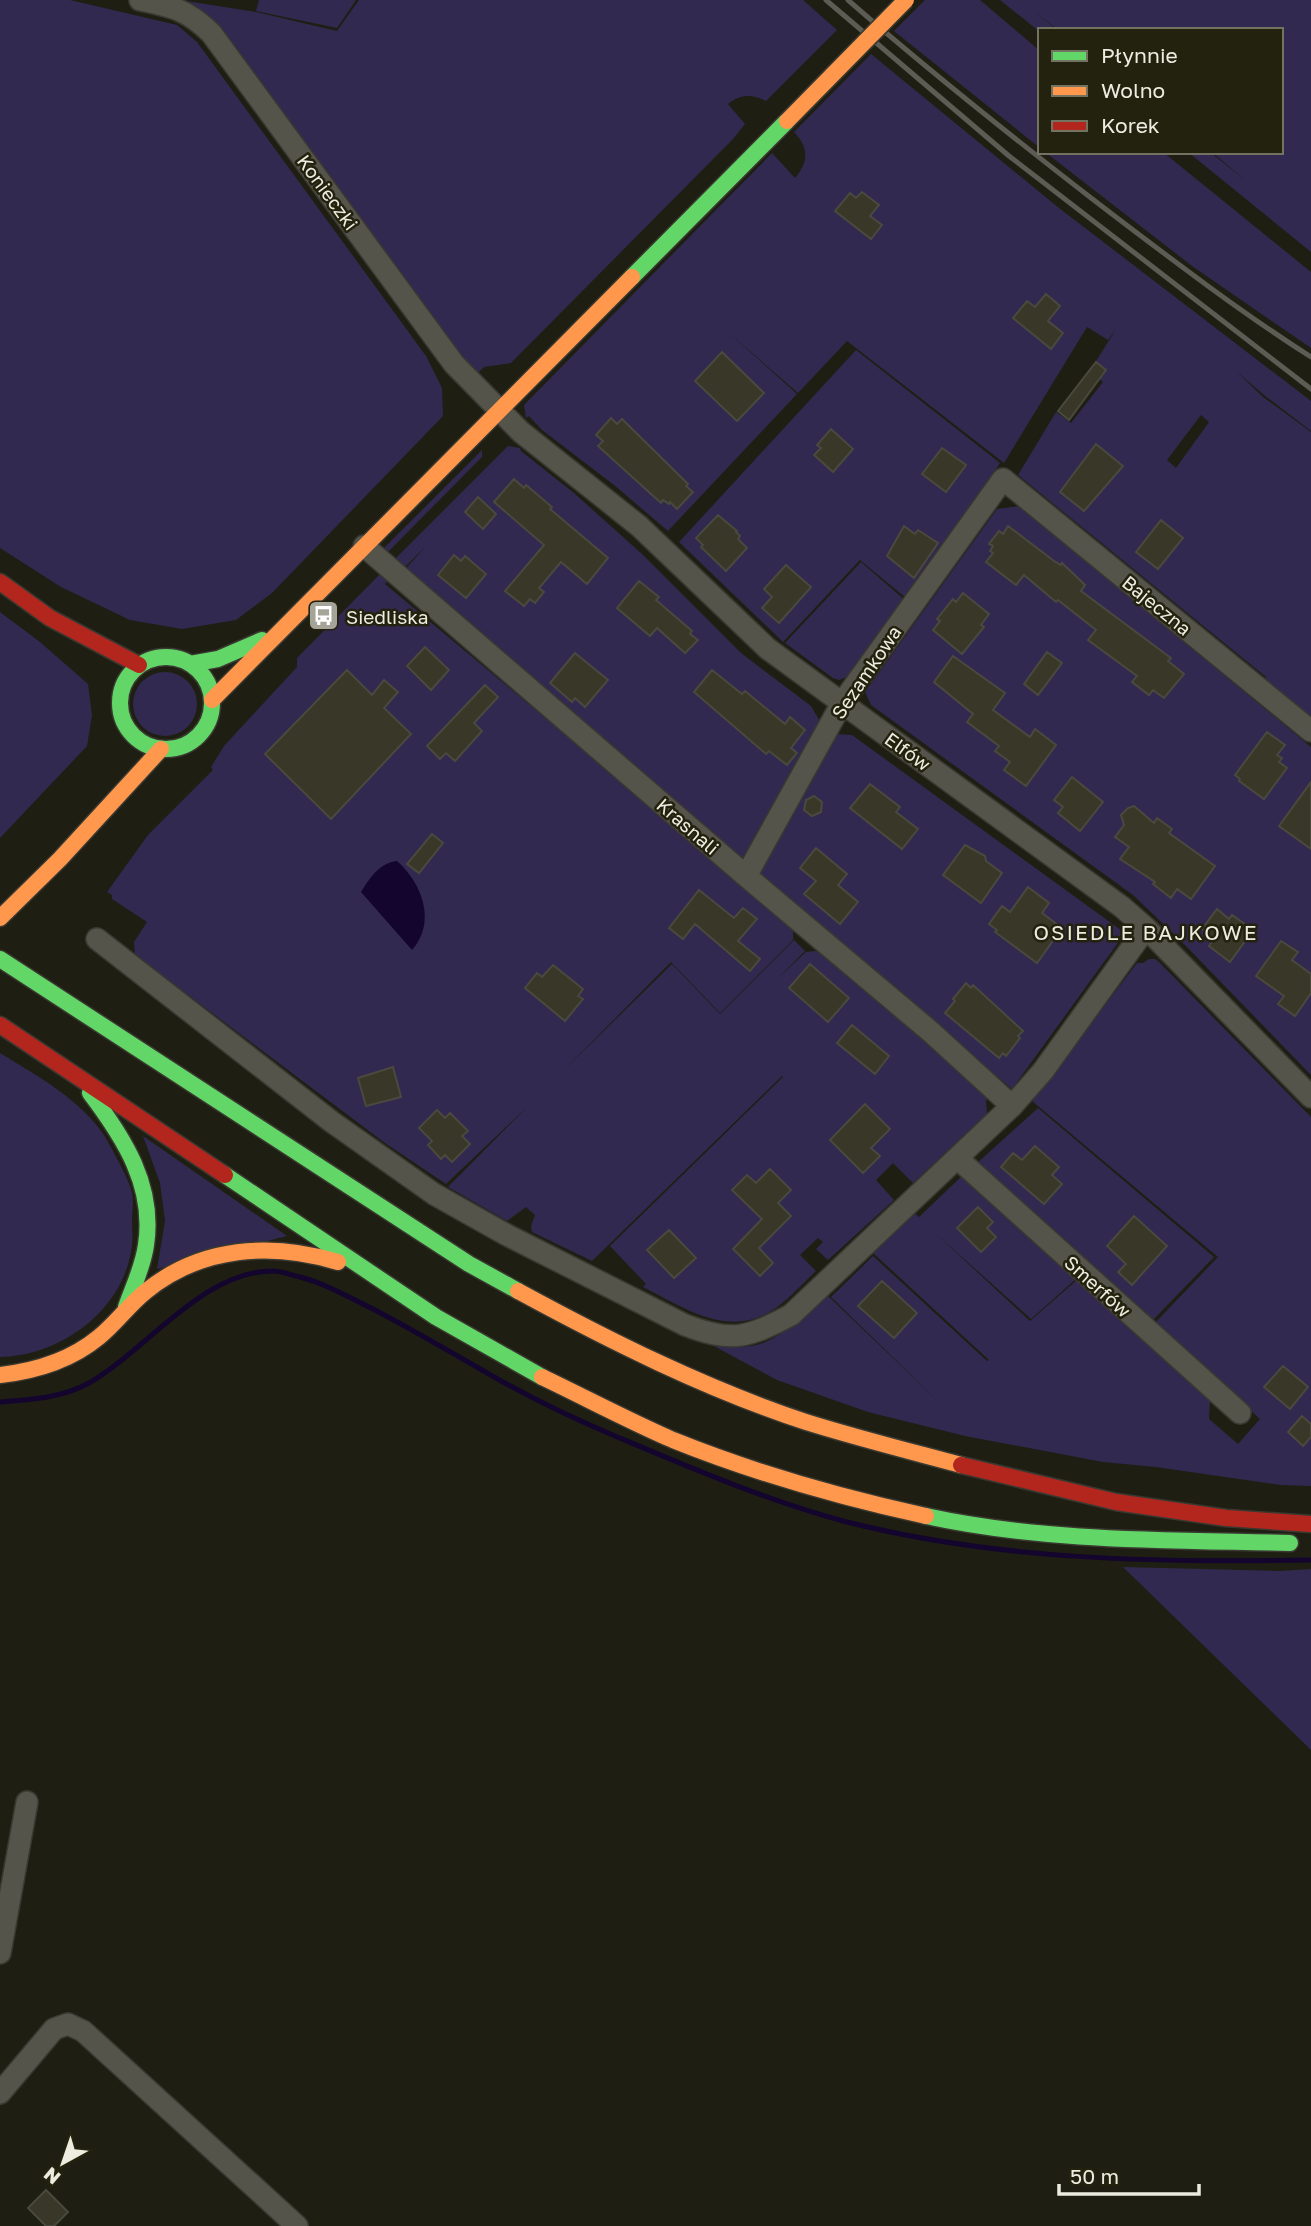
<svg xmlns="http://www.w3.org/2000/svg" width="1311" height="2226" font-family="'Golos Text',sans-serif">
<rect width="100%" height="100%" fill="#1e1e13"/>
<path fill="#322950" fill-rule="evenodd" d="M0 0H70L177 25 197 42 426 356 442 388 443 416 272 593 236 620 182 629 130 620 61 587 0 548Z
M180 0 256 12 337 31 359 0H803L837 30 766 101C752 94 740 94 728 104L745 124 733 139 511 363 484 367 478 373 456 349Z
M259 0H356L337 28 256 11Z
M925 0H980L1040 51V148L894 31Z
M1000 0H1311V252L1188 152H1210L1245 180 1212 152H1281V30H1058L1033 10 1057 30H1040V32Z
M871 54 1059 208 1311 401V431L1264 395 1236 371 1263 397 1311 432V723L1262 684 1266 677 1018 475 1056 412 1071 423 1103 382 1090 371 1116 329 1108 340 1087 327 1004 463 847 341 798 393 728 332 797 394 668 531 614 485 542 430 529 416 526 418 524 405 772 153 795 178C809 161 809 148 794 132ZM1201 415 1209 422 1176 468 1167 460Z
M1045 152H1163L1311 272V348L1192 266Z
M856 350 1000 463 963 520 906 598 860 560 783 642 679 542Z
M508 446 520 448 521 451 574 493 642 554 741 653 811 706 821 723 745 861 402 573 426 546 401 571 391 563Z
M482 450V457L385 555V547Z
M1020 506 1311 747V1075L1185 945 1133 895 871 705 865 692 997 509Z
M861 562 906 601 851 675 839 680 833 678 785 643Z
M383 571 391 577 385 584 793 925V940L720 1013 671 962 562 1072 672 964 720 1014 794 940 805 951 777 979 806 952 824 950 990 1096 986 1101 987 1114 913 1183 893 1163 876 1180 894 1200 828 1260 816 1249 823 1242 818 1238 800 1255 816 1271C800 1286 785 1304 766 1314 723 1336 681 1306 643 1287L646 1284 610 1246 783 1077 731 1023 782 1076 592 1261 532 1232 531 1226 535 1215 526 1207 507 1221 448 1187 527 1107 446 1184 385 1143 135 955 134 942 147 922 112 899V895L107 892 148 835 213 770 211 767 224 746 297 667V658Z
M0 612 40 642 88 684 92 715 87 746 0 838Z
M133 704a32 32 0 1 1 64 0a32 32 0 1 1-64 0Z
M835 734 852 735 1125 933 1012 1089 757 873Z
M1149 959H1155L1160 963 1311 1117V1486L1281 1485 1156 1467 1103 1462 965 1436 868 1412 777 1380 712 1345C729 1346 748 1349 763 1343 787 1334 807 1311 826 1294L941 1404 831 1297 873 1256 987 1361 989 1360 872 1252 914 1213 919 1217 963 1175 1077 1278 1031 1319 934 1232 1030 1321 1078 1279 1210 1401 1209 1419 1238 1444 1260 1419 1154 1324 1218 1257 1032 1101 1137 963H1143Z
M0 1053C37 1076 84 1101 107 1140 113 1151 130 1181 132 1193 134 1201 132 1211 132 1220 132 1228 133 1238 132 1246 124 1310 61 1356 0 1357Z
M1038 1108 1214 1257 1151 1322 975 1165Z
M143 1136 287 1236 157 1269 165 1221 160 1183Z
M1123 1567 1279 1571 1311 1569V1750Z"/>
<path fill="#13052e" d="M397 861C422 883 437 922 412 950L361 892C370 878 379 863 397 861Z"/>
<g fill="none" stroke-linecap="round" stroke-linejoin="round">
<path stroke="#13052e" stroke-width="5" d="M0 1402C30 1400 62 1398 89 1383 147 1350 202 1271 273 1271 282 1271 291 1275 300 1277 323 1283 343 1294 365 1305 405 1325 443 1348 482 1370 523 1394 572 1418 615 1436 691 1468 768 1501 847 1522 997 1560 1157 1563 1311 1560"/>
</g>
<path fill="#383728" stroke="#49493e" stroke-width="2" d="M862 192 879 205 870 216 882 225 871 239 835 211 850 193 856 198Z
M1046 294 1060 306 1048 321 1063 333 1051 349 1013 318 1027 301 1035 307Z
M722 352 764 393 737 421 695 381Z
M1096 362 1106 370 1069 420 1058 411Z
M611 418 617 424 622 419 688 484 686 486 693 492 677 509 670 502 669 504 663 500 661 503 598 446 603 441 596 435Z
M831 429 853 449 833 472 814 455 821 448 817 445Z
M1096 444 1123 466 1084 511 1060 492Z
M942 448 966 465 946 492 922 474Z
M514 479 524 488 526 485 552 507 550 509 608 558 587 584 561 562 539 588 544 592 535 603 530 599 524 606 505 591 544 545 494 502Z
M478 497 496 514 483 529 465 512Z
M718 515 737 531 736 532 740 536 738 539 747 548 726 571 701 547 703 545 696 538Z
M1161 520 1183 538 1158 569 1136 552Z
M904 526 915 534 918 530 938 543 914 578 887 556Z
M1008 526 1054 561 1061 565 1062 563 1085 585 1081 591 1171 658 1168 661 1184 674 1164 698 1153 690 1149 695 1132 682 1137 676 1088 640 1096 630 1058 600 1056 602 1024 575 1016 585 986 562 993 553 990 551 993 546 989 544 999 531 1003 534Z
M454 555 461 561 465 556 486 574 466 598 438 575Z
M786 565 811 587 779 623 762 608 772 597 764 589Z
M639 581 659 597 656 600 692 631 690 634 698 640 685 653 657 628 650 636 617 608Z
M963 593 989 614 981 625 984 627 962 654 933 630 940 621 937 619 953 599 956 602Z
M425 647 449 670 431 690 407 666Z
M1047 652 1062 663 1038 695 1024 684Z
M575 653 608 680 585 707 575 698 572 702 550 683Z
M953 656 1005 693 993 710 1030 737 1035 729 1056 745 1026 786 1004 770 1010 762 995 751 999 746 967 722 973 714 934 682Z
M347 670 372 695 384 680 398 692 384 708 411 734 331 819 265 754Z
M712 670 742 694 745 691 785 724 790 717 805 730 791 748 797 753 787 765 769 751 766 754 694 692Z
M485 685 498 697 474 723 482 731 455 761 446 753 440 759 427 746Z
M1267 732 1285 745 1277 755 1282 758 1279 762 1287 768 1264 799 1239 781 1240 779 1235 775Z
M1072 777 1103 802 1080 831 1058 813 1063 807 1054 800Z
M1311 782V849L1279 826Z
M870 784 900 807 896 812 918 829 902 849 850 808Z
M814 796 822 802 821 812 812 816 804 810 806 800Z
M1134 806 1154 823 1157 818 1172 829 1169 833 1215 866 1191 899 1177 889 1171 898 1153 884 1155 882 1120 859 1129 847 1115 837 1124 825 1121 815 1128 808Z
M432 834 443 843 419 873 407 864Z
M965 845 985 856 986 861 1002 873 981 903 943 875Z
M816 848 847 874 838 885 858 902 840 924 804 894 816 881 800 868Z
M1028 887 1049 903 1042 913 1062 928 1037 963 995 932 997 930 989 924 1002 906 1010 912Z
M699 890 734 918 743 908 757 919 738 941 760 959 750 971 695 924 683 939 669 928Z
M1217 909 1229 919 1232 915 1253 930 1230 962 1209 946 1214 939 1202 929Z
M1281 941 1298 952 1292 960 1311 974V993L1295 1016 1278 1004 1284 996 1256 976Z
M810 964 849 998 828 1022 789 988Z
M553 965 583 989 578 996 583 999 565 1021 525 988 537 973 542 977Z
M966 983 971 988 973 985 1023 1031 1018 1036 1020 1038 1006 1056 1003 1053 999 1058 945 1013 955 1001 953 999Z
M852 1025 889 1056 875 1074 837 1043Z
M393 1067 401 1097 366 1106 358 1078Z
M865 1104 890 1129 871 1148 880 1156 863 1173 830 1140Z
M437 1110 445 1118 450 1113 468 1131 462 1136 470 1144 452 1162 445 1155 441 1159 428 1145 432 1141 419 1128Z
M1035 1146 1059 1167 1052 1175 1062 1184 1044 1204 1001 1167 1013 1153 1022 1160Z
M770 1169 791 1190 778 1203 791 1216 759 1248 773 1263 760 1276 733 1249 762 1219 732 1190 747 1175 756 1183Z
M978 1207 993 1222 987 1228 996 1237 981 1252 957 1228Z
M1134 1216 1167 1246 1132 1285 1118 1272 1126 1264 1107 1246Z
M669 1230 696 1258 674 1278 647 1250Z
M882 1281 917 1313 894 1338 858 1306Z
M1283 1366 1308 1387 1290 1409 1264 1387Z
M1302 1416 1311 1424V1437L1303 1446 1288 1432Z
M46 2190 68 2212 54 2226H46L28 2208Z"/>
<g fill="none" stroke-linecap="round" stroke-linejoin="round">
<defs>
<path id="street" d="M140 0C173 7 186 9 211 33L454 364 521 432 639 526 768 649 1122 907 1146 928 1311 1097
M364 546 746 876 931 1032 1012 1106
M746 876 842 703 1003 479 1311 731
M97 939 332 1122 434 1194 507 1235 685 1325C732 1343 747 1338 791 1315L1012 1106 1043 1071 1146 928
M957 1158 1240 1413
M0 1953 27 1802
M0 2093 54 2029 68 2024 83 2031 297 2226"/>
<path id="fast" d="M632 277 787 121
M120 703a46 46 0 1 1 92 0a46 46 0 1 1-92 0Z
M190 664 218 659 262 640
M0 959 469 1264 518 1291
M90 1093C124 1138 155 1186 146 1245 143 1267 133 1287 126 1307
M225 1175 436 1317 542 1377
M926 1516C1045 1542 1169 1540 1290 1543"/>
<path id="slow" d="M212 700 632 277
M0 918 60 859 161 749
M518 1291C610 1341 706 1389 806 1422 857 1438 909 1451 961 1465
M0 1375C36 1371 70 1361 99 1337 115 1324 128 1306 145 1292 201 1246 271 1242 338 1262
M542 1377C586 1398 629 1421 673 1440 755 1473 839 1497 926 1516"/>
<path id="jam" d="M0 582 50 618 139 665
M0 1025 225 1175
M961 1465 1116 1502 1226 1518 1311 1524"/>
</defs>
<use href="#street" stroke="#393931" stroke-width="24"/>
<use href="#fast" stroke="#393931" stroke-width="19"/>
<use href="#slow" stroke="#393931" stroke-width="19"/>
<use href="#jam" stroke="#393931" stroke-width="19"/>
<use href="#street" stroke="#55544b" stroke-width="21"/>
<use href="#fast" stroke="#63d668" stroke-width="16"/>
<use href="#slow" stroke="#ff974d" stroke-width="16"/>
<use href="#jam" stroke="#b3261e" stroke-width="16"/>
<path stroke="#5c5c54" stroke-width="5" d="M826 0 1009 156 1311 389
M848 0C928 70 1011 136 1095 201 1166 255 1236 309 1311 357"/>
<defs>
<path id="slow-bridge" d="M787 121 906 0"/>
</defs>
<use href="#slow-bridge" stroke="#393931" stroke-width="19" stroke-linecap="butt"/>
<use href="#slow-bridge" stroke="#ff974d" stroke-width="16"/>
</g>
<defs>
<symbol id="bus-square" viewBox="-11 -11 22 22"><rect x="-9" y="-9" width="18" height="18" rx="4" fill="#a4a498" stroke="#23220e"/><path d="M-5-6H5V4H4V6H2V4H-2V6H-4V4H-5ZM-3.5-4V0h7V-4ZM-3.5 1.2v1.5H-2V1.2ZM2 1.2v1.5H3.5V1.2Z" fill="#fff"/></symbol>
</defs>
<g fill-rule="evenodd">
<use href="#bus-square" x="306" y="598" width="35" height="35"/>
</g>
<g text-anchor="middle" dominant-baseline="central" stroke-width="5" stroke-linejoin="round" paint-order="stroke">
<g font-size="19" fill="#ecece0" stroke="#23220e">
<text transform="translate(328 192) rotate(54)">Konieczki</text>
<text transform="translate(1157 605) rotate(39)">Bajeczna</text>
<text transform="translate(866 672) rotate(-56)">Sezamkowa</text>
<text transform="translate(908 751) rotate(36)">Elfów</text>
<text transform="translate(688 826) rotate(41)">Krasnali</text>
<text transform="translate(1098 1286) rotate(42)">Smerfów</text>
</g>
<g font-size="19" fill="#ecece0" stroke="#23220e" text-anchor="start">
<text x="346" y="616">Siedliska</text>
</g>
<g font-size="21" letter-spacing="2" fill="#ecece0" stroke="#23220e">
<text x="1146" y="932">OSIEDLE BAJKOWE</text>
</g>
</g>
<rect x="1038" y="28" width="245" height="126" fill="#23220e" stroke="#737362" stroke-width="2"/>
<rect x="1052" y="51" width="35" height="10" fill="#63d668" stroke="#737362" stroke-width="2"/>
<text x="1101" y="63" font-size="21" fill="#ecece0">Płynnie</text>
<rect x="1052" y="86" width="35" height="10" fill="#ff974d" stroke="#737362" stroke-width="2"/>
<text x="1101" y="98" font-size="21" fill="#ecece0">Wolno</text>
<rect x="1052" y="121" width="35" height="10" fill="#b3261e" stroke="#737362" stroke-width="2"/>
<text x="1101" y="133" font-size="21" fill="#ecece0">Korek</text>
<g transform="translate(63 2163) rotate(220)" stroke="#23220e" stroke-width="5" paint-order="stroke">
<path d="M0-5L12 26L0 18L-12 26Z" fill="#ecece0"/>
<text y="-10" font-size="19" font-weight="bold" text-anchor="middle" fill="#ecece0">N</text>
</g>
<path d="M1059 2184v10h140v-10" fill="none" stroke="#ecece0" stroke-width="3.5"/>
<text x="1070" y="2184" font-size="21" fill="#ecece0" stroke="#23220e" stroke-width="5" paint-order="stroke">50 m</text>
</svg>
